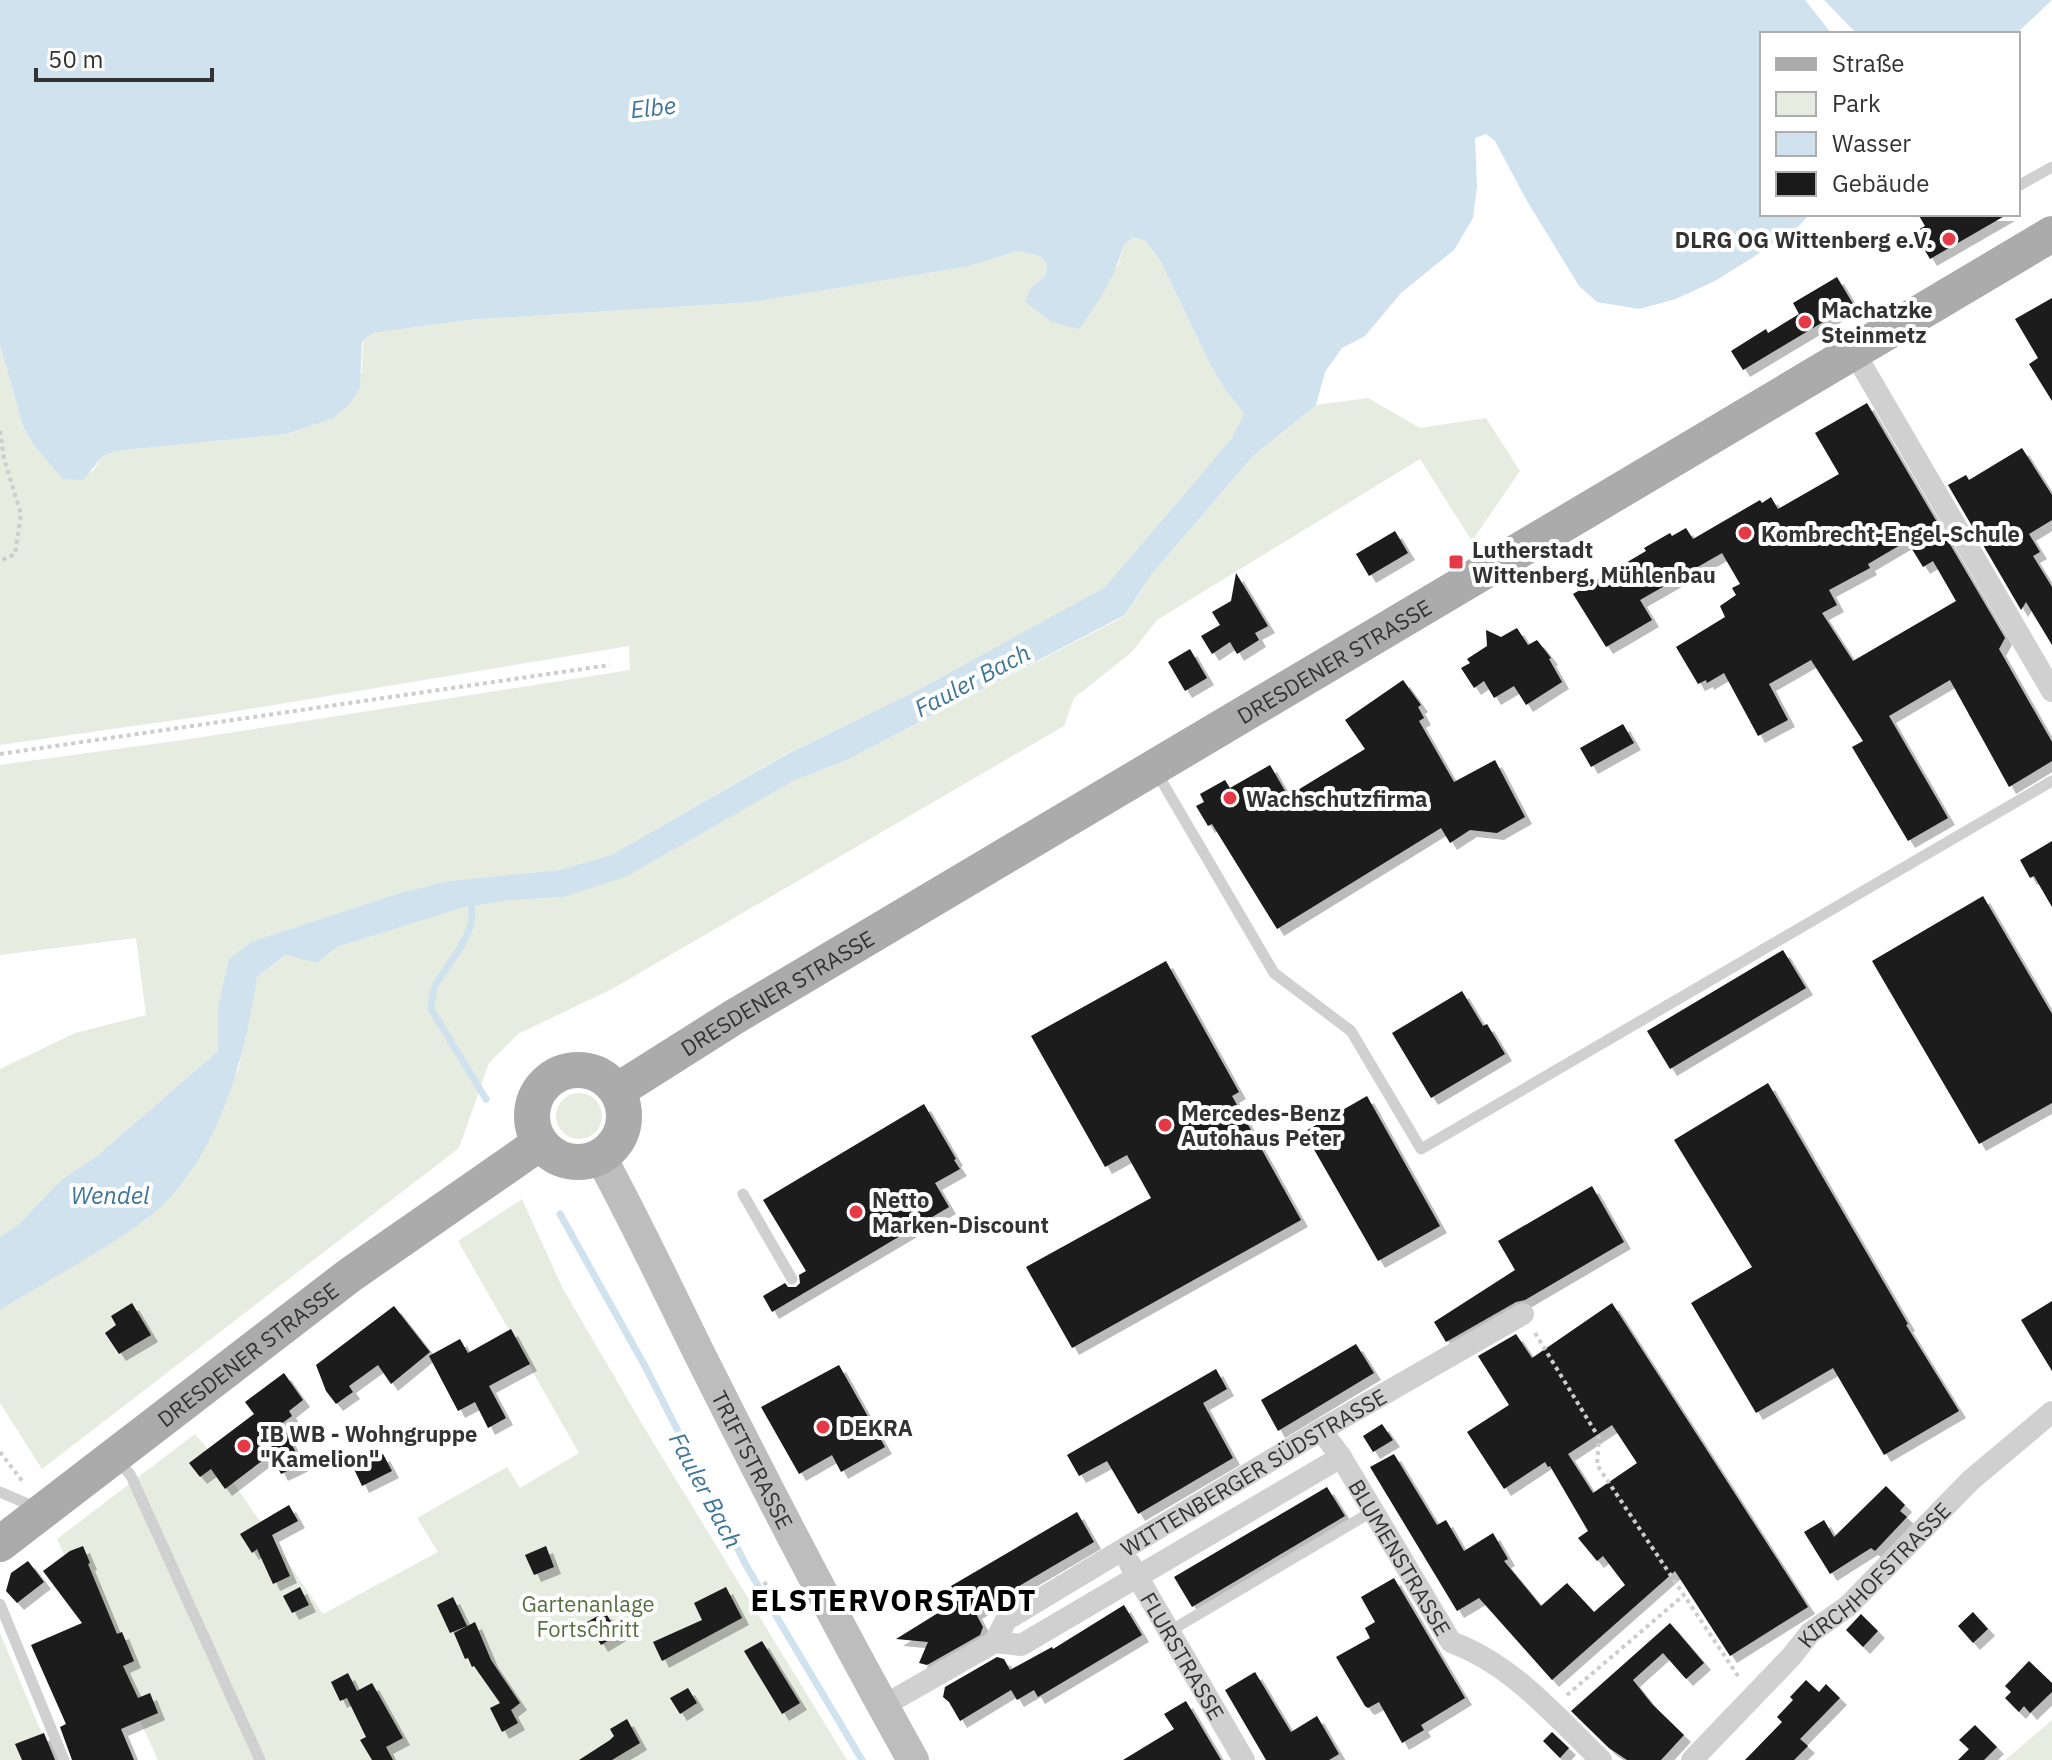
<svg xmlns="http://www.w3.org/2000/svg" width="2052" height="1760" font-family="'IBM Plex Sans',sans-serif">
<defs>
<filter id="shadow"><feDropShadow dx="7" dy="7" stdDeviation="0" flood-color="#0004"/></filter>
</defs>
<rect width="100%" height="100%" fill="#fff"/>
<path fill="#e6ecdf" d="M1134 237 1146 241 1161 262 1210 364 1226 391 1244 413 1232 438 1105 587 920 689 788 753 611 855 559 870 448 881 396 894 253 941 218 1007V1051L98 1155 60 1181 18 1225 0 1237V1069L75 1033 146 1015 136 938 0 955V765L190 739 630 670 629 646 225 713 0 745V345L23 426 35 447 63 478 93 471 102 457 115 451 286 434 332 419 362 372 363 342 373 333 468 320 753 302 965 267 1018 251 1040 256 1047 264 1046 275 1031 288 1118 266 1124 244Z
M1368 398 1420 428 1486 418 1520 471 1472 541 1420 459 1157 620 1132 652 1074 698 1064 726 612 989 518 1034 489 1063 459 1148 42 1469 0 1403V1310L147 1219 238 1071 257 977 287 955 317 963 337 947 465 907 514 900 563 897 795 780 847 760 1125 616 1151 575 1253 456 1316 405Z
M556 1116a23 23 0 1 1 46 0a23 23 0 1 1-46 0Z
M522 1199 562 1287 642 1424 847 1760H158L57 1539 195 1434 220 1463 323 1614 438 1552 417 1518 507 1467 520 1488 579 1453 458 1241Z
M0 1633 53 1760H0Z
M2052 1720V1760H2005Z"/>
<path fill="#cfe2ee" d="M0 0H1805L1832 34H1762V214H1810L1797 228 1755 256 1715 281 1676 299 1639 309 1597 302 1579 286 1527 201 1495 141 1486 134 1475 138 1477 187 1473 218 1454 250 1401 293 1365 336 1342 348 1325 372 1316 405 1253 456 1151 575 1125 615 847 760 795 780 627 876 563 897 514 900 465 907 337 947 317 963 286 955 257 977C245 1060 216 1167 145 1220 101 1252 47 1281 0 1310V1237L18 1225 60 1181 98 1155 218 1051V1007L229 959 253 941 396 894 448 881 559 870 611 855 789 753 920 689 1105 587 1232 438 1244 413 1226 391 1210 364 1161 262 1146 241 1134 237 1124 244C1115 277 1099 301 1079 329L1052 322 1025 302 1031 288 1046 275 1047 264 1040 256 1018 251 965 267 753 302 468 320 373 333 362 342 360 388 349 405 332 419 286 434 115 451 102 457 83 480 63 479 35 447 23 426 0 345Z
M1824 0H2052L2016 34H1857Z"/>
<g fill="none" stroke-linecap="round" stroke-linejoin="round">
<path stroke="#cfe2ee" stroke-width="7" d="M469 898C482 930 450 959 436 984 432 992 432 1001 431 1009L486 1099
M560 1214 646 1368 747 1567 862 1760"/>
</g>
<path fill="#1a1a1a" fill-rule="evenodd" filter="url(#shadow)" d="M1918 214H2008L1930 259 1914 232 1925 226Z
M1837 277 1853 304 1743 370 1731 351 1766 329 1768 333 1799 314 1793 303Z
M2052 298V401L2029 364 2038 358 2015 319Z
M1867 403 2005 638 1999 649 2052 742V761L2009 787 1950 680 1889 716 1948 818 1908 841 1852 747 1863 741 1811 660 1769 684 1788 720 1758 736 1724 673 1707 683 1706 680 1698 684 1676 647 1725 617 1720 606 1736 595 1732 588 1740 584 1722 553 1640 600 1652 620 1606 647 1573 594 1646 551 1644 548 1670 533 1672 536 1686 528 1693 539 1760 500 1762 503 1771 497 1778 509 1839 474 1815 433ZM1907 541 1923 567 1933 561 1956 601 1853 661 1822 613 1837 605 1829 590 1870 568 1868 564Z
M2022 448 2052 495V520L2029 534 2040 552 2033 556 2052 587V645L2026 602 2021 610 1948 485 1966 475 1969 480Z
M1395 531 1408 553 1369 576 1356 554Z
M1236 573 1268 626 1255 633 1259 640 1237 654 1230 642 1212 654 1201 636 1220 625 1212 612 1231 601Z
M1517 628 1528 645 1537 640 1551 658 1549 659 1562 682 1526 705 1514 686 1494 698 1484 681 1474 688 1461 668 1470 663 1467 659 1487 646 1486 630 1501 637Z
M1190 649 1207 678 1185 691 1168 662Z
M1403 680 1421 705 1418 707 1424 718 1419 721 1454 782 1495 760 1525 817 1497 833 1470 830 1450 843 1441 828 1277 929 1212 824 1208 826 1196 806 1204 802 1200 794 1225 780 1230 788 1270 765 1288 796 1365 749 1345 720Z
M1623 724 1634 743 1591 767 1580 748Z
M2052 841V907L2034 876 2030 878 2020 860Z
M1983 896 2052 1014V1103L1979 1144 1872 961Z
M1783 950 1806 988 1670 1069 1647 1031Z
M1166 961 1239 1092 1232 1096 1301 1220 1072 1348 1026 1267 1151 1198 1127 1155 1105 1167 1031 1036Z
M1462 991 1483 1026 1487 1024 1505 1054 1431 1098 1392 1033Z
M1768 1083 1908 1324 1906 1325 1959 1411 1884 1455 1833 1368 1756 1413 1691 1303 1752 1267 1674 1140Z
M1367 1096 1440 1226 1378 1261 1304 1132Z
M924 1104 956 1159 954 1160 960 1169 935 1183 949 1207 772 1312 763 1296 785 1283 788 1287H796L800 1283 799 1275 806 1271 763 1200Z
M1592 1186 1624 1242 1525 1300 1516 1302 1446 1342 1434 1322 1515 1270 1498 1241Z
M2052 1301V1371L2021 1320Z
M132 1303 151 1335 119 1354 105 1333 116 1325 111 1316Z
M1612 1303 1808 1607 1730 1656 1675 1571 1552 1680 1479 1598 1457 1611 1370 1467 1394 1454 1437 1525 1446 1520 1464 1551 1493 1533 1508 1559 1504 1561 1541 1606 1567 1583 1594 1612 1625 1585 1603 1556 1597 1561 1578 1538 1588 1531 1550 1466 1548 1467 1545 1462 1504 1489 1467 1432 1509 1405 1478 1356 1516 1334 1532 1358ZM1612 1425 1637 1463 1593 1493 1568 1454Z
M394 1306 430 1352 391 1384 378 1365 349 1386 353 1392 336 1404 326 1391 316 1365Z
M511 1329 530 1364 489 1386 506 1418 488 1428 475 1402 458 1411 429 1356 460 1339 468 1353Z
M1356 1344 1374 1373 1278 1431 1261 1400Z
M839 1365 885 1447 841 1472 832 1455 799 1474 761 1407Z
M1216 1369 1227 1389 1203 1403 1233 1458 1138 1514 1107 1461 1079 1476 1067 1455Z
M284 1373 303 1400 289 1411 292 1416 281 1424 302 1464 281 1474 271 1454 225 1489 211 1469 200 1477 189 1463 254 1414 245 1402Z
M1382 1424 1393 1440 1373 1452 1363 1436Z
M383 1454 392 1471 362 1486 354 1469Z
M1886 1486 1905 1505 1900 1511 1907 1517 1875 1551 1871 1548 1830 1574 1804 1532 1824 1520 1834 1537Z
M1327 1487 1345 1516 1192 1607 1174 1577Z
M289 1505 298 1521 272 1535 290 1576 273 1584 257 1549 252 1553 240 1534Z
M1077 1512 1094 1542 975 1612 983 1627 980 1635 927 1665 919 1663 928 1642 896 1639 959 1600 951 1586Z
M83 1546 90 1563 88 1564 117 1634 122 1632 134 1661 123 1666 138 1698 150 1693 158 1713 121 1729 134 1760H72L60 1727 66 1724 31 1645 82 1623 43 1571 70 1551Z
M546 1546 554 1567 534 1575 525 1555Z
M28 1561 44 1582 17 1603 6 1591 11 1573Z
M1394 1578 1465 1698 1421 1725 1424 1730 1402 1743 1379 1702 1368 1708 1365 1706 1336 1657 1370 1638 1365 1628 1375 1622 1361 1597Z
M300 1587 309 1605 292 1613 283 1596Z
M726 1587 742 1618 662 1661 653 1642 702 1620 694 1603Z
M453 1597 467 1626 450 1633 437 1605Z
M1124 1605 1142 1635 1038 1697 1034 1690 1017 1700 1011 1690 960 1721 949 1702 943 1697 945 1687 997 1657 1004 1659 1010 1670 1052 1647 1053 1649Z
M605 1612 619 1634 601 1645 587 1622Z
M1973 1612 1988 1629 1973 1643 1958 1626Z
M1861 1614 1878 1631 1863 1647 1846 1630Z
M475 1622 491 1660 520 1703 511 1710 518 1723 502 1732 490 1708 500 1703 474 1666 472 1667 468 1658 465 1659 454 1633Z
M1670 1623 1704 1663 1686 1679 1663 1653 1633 1680 1652 1704 1684 1735 1661 1760H1627L1609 1748 1571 1711Z
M762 1641 800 1703 782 1714 744 1651Z
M2029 1661 2052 1683V1692L2030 1713 2024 1706 2019 1712 2005 1698 2011 1692 2005 1686Z
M1255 1672 1291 1732 1317 1716 1339 1754 1329 1760H1266L1225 1690Z
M348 1673 357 1691 372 1683 403 1738 386 1747 393 1760H372L360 1740 366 1737 347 1698 340 1701 331 1682Z
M1806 1680 1819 1692 1826 1684 1840 1698 1800 1739 1808 1746 1794 1760H1745L1782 1722 1777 1717 1793 1700 1790 1697Z
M688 1688 697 1703 680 1714 670 1698Z
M1186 1701 1221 1760H1123L1174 1729 1164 1714Z
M627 1719 640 1743 612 1760H579L610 1740 614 1736 610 1729Z
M1975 1725 1997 1747 1984 1760H1958L1969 1749 1959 1740Z
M1552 1732 1569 1748 1560 1758 1543 1741Z
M44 1733 55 1760H22L15 1744Z"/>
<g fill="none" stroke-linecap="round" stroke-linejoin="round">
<path stroke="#cdcdcd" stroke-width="4" stroke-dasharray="4 4" stroke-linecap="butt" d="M0 431 4 459 21 514 15 554 0 561
M0 754 610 665
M1535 1333 1599 1438 1597 1465 1740 1679
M0 1452 23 1482
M750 1593 769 1581
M1567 1695 1684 1595"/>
<path stroke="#d0d0d0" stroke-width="11" d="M2018 186 2052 167
M1157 773 1274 973 1351 1031 1421 1149 2052 781
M743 1194 792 1279
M119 1461 131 1476 260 1760
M0 1492 35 1507
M0 1604 64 1760
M1170 1631 1373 1511"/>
<g stroke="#d0d0d0" stroke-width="22">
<path d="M1854 352 2052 691"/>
<path id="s1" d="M1321 1430 1341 1457 1451 1642C1512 1664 1555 1716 1601 1760"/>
<path id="s2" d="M1130 1564 1244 1760"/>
<path d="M995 1642 1021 1645 1341 1457"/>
<path id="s3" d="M883 1706 995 1642 1006 1620 1321 1430 1523 1314"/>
<path id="s4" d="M1692 1760 1791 1657 1810 1633 1848 1606 1971 1480 2052 1412"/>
</g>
<path stroke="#bdbdbd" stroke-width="32" id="s5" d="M600 1156C635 1220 666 1286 698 1351 767 1489 838 1626 913 1760"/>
<g stroke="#ababab" stroke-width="36">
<circle cx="578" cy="1116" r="46"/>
<path id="s6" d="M617 1091 734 1017 2052 234"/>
<path id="s7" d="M0 1544 350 1275 540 1143"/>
</g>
</g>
<g fill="#e63946" stroke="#fff" stroke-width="3">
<circle cx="1949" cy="239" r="8"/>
<circle cx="1805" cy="322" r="8"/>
<circle cx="1745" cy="533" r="8"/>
<rect x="1448" y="554" width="16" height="16" rx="4"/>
<circle cx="1230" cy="798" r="8"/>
<circle cx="1165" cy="1125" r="8"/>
<circle cx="856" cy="1212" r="8"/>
<circle cx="823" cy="1427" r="8"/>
<circle cx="244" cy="1446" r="8"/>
</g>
<g text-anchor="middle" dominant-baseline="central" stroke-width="8" stroke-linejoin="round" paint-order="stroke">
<g font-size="22" font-weight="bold" fill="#333" stroke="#fff" text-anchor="start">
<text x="1933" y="239" text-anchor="end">DLRG OG Wittenberg e.V.</text>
<text x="1821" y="309">Machatzke<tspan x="1821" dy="25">Steinmetz</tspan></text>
<text x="1761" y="533">Kombrecht-Engel-Schule</text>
<text x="1472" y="549">Lutherstadt<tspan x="1472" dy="25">Wittenberg, Mühlenbau</tspan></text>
<text x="1246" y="798">Wachschutzfirma</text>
<text x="1181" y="1112">Mercedes-Benz<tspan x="1181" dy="25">Autohaus Peter</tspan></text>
<text x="872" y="1199">Netto<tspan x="872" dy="25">Marken-Discount</tspan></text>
<text x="839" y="1427">DEKRA</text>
<text x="260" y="1433">IB WB - Wohngruppe<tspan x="260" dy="25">"Kamelion"</tspan></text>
</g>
<g font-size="22" fill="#333" stroke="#fff">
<text stroke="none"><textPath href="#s6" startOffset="836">DRESDENER STRASSE</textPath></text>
<text stroke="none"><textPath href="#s6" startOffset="188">DRESDENER STRASSE</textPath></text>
<text stroke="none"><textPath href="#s7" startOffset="312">DRESDENER STRASSE</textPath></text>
<text stroke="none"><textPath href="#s5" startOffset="340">TRIFTSTRASSE</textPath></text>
<text stroke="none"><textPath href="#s3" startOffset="442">WITTENBERGER SÜDSTRASSE</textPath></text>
<text stroke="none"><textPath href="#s1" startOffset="150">BLUMENSTRASSE</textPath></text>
<text stroke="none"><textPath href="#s4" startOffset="260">KIRCHHOFSTRASSE</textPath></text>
<text stroke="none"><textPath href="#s2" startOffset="106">FLURSTRASSE</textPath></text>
</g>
<g font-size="22" fill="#56703f" stroke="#fff">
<text x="588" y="1603">Gartenanlage<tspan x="588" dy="25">Fortschritt</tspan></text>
</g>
<g font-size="24" font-style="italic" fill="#3f7597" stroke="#fff">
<text transform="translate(653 107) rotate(-6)">Elbe</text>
<text transform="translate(972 680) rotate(-28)">Fauler Bach</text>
<text x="110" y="1195">Wendel</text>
<text transform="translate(706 1490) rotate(62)">Fauler Bach</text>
</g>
<g font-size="30" font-weight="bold" letter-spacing="2" fill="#000" stroke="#fff">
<text x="894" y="1599">ELSTERVORSTADT</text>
</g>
</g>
<rect x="1760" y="32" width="260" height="184" fill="#ffffff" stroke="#adadad" stroke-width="2"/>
<rect x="1776" y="58" width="40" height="12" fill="#ababab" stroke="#adadad" stroke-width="2"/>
<text x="1832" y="72" font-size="24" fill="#333333">Straße</text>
<rect x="1776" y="92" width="40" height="24" fill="#e6ecdf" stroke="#adadad" stroke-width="2"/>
<text x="1832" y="112" font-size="24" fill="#333333">Park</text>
<rect x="1776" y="132" width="40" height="24" fill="#cfe2ee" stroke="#adadad" stroke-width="2"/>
<text x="1832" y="152" font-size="24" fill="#333333">Wasser</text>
<rect x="1776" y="172" width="40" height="24" fill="#1a1a1a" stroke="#adadad" stroke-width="2"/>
<text x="1832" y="192" font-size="24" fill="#333333">Gebäude</text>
<path d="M36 68v12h176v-12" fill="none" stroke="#333333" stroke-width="4"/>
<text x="48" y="68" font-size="24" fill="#333333" stroke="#ffffff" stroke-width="6" paint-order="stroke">50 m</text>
</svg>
